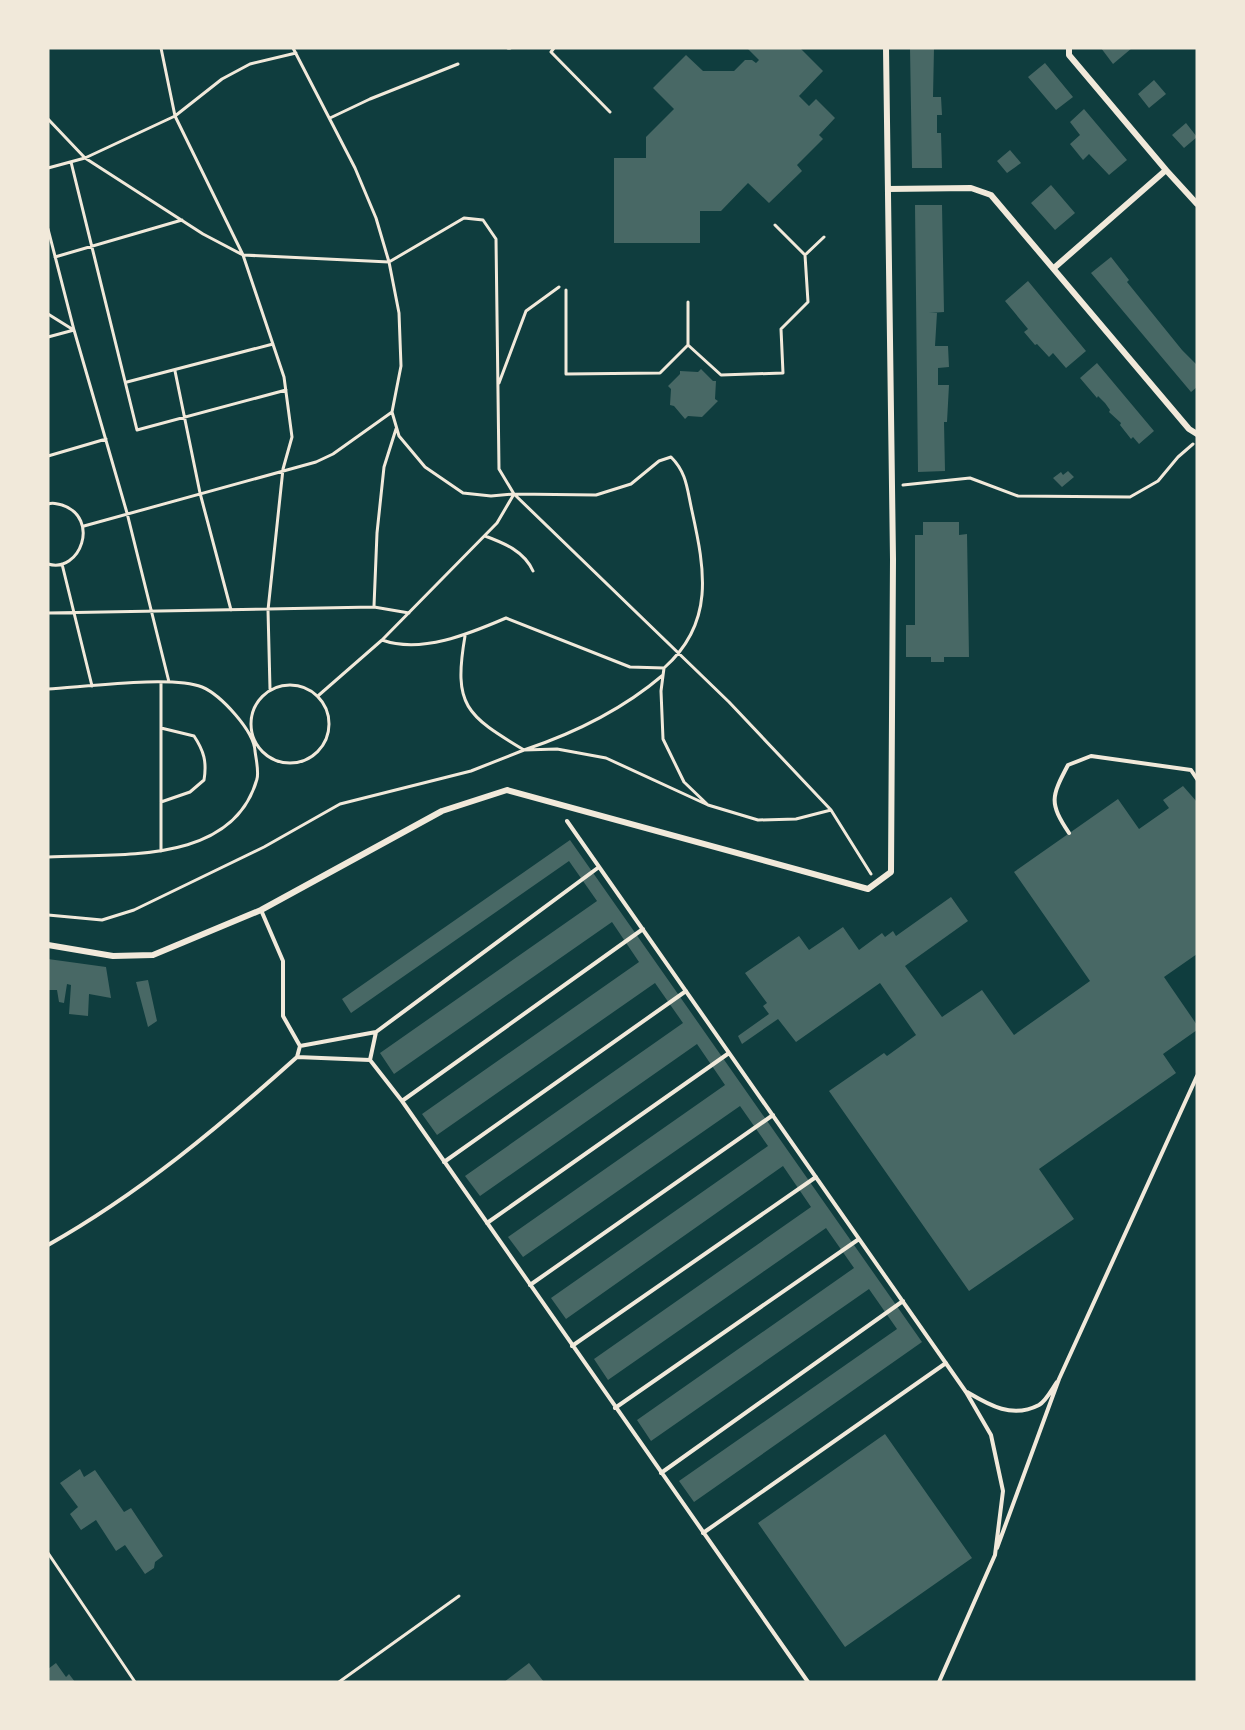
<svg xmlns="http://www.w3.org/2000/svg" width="1245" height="1730" font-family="'Work Sans',sans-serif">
<rect width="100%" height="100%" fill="#0f3d3e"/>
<path fill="#486865" d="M747 48H800L823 71 799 96 809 106 816 99 835 118 819 135 823 139 797 165 802 171 769 203 748 183 721 211H700V243H614V158H646V137L674 109 653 88 686 55 703 71H734L745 60H752L756 63 759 60Z
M910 48H934L933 97H941L942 115H937V133H941L942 168H912Z
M1101 48H1132L1113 64Z
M1045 63 1073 97 1056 110 1028 77Z
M1154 80 1166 94 1149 108 1138 94Z
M1084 109 1127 160 1109 175 1089 154 1083 160 1070 144 1080 135 1070 122Z
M1186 123 1197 137 1184 148 1172 135Z
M1010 150 1021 163 1007 173 997 161Z
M1051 185 1075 213 1055 230 1031 203Z
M915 205H942L944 312 929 313H937L935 346H948L949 367 938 368V385H949L947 422H944L945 471 918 472Z
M1111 257 1129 280 1127 282 1182 350 1197 365V387L1191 392 1091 273Z
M1028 281 1086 351 1066 368 1053 353 1049 357 1037 344 1035 345 1024 332 1028 329 1005 301Z
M1097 363 1154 431 1139 444 1133 437 1131 439 1120 425 1121 423 1109 412 1110 410 1105 403 1098 396 1097 398 1080 378Z
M701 369 713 381H716L715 399 718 401 702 417 688 416 685 419 674 406 670 405 671 389 668 386 680 374V371L698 372Z
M1068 471 1074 477 1062 487 1053 478 1061 472 1063 475Z
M923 522H959V535L967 534 969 657H944V662H931V657H906V625H915V535H923Z
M1183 786 1197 802V954L1164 977 1197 1025V1030L1163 1054 1176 1073 1039 1169 1074 1219 969 1291 829 1091 884 1053 887 1056 916 1035 880 983 796 1042 778 1019 742 1044 738 1036 769 1014 763 1006 767 1003 745 973 799 936 809 950 843 927 859 950 882 933 885 937 893 931 896 936 951 897 968 921 905 966 942 1017 982 990 1014 1035 1090 981 1014 872 1118 799 1139 829 1169 808 1163 800Z
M570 840 922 1342 694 1502 679 1481 897 1329 869 1289 651 1441 637 1420 854 1268 826 1228 608 1380 594 1359 811 1207 783 1166 566 1319 551 1298 768 1146 740 1106 523 1257 508 1237 725 1085 697 1044 480 1196 465 1176 683 1023 655 983 437 1135 422 1114 639 962 612 922 394 1074 380 1053 597 901 569 861 351 1013 342 999Z
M48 959 106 967 111 998 89 994 88 1016 69 1014 71 985 67 984 64 1003 59 1002 57 990H48Z
M148 980 157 1021 148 1027 136 982Z
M885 1434 972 1558 845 1647 758 1523Z
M80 1469 84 1477 95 1470 124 1512 131 1508 163 1556 155 1562 154 1568 145 1574 125 1545 116 1551 96 1520 81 1530 70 1514 78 1507 60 1483Z
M56 1663 66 1677 69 1674 75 1682H48V1669Z
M529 1663 544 1682H504Z"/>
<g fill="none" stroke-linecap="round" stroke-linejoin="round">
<path stroke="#f1e9da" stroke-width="3" d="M161 48 175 116 243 255 284 377 292 437 283 469 268 610 270 689
M293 48 355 168 376 218 389 262 399 313 401 366 392 412 399 436 425 467 463 493 491 496 514 494 596 495 631 484 659 461 671 457C687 473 687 489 692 511 705 570 715 623 664 668L630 667 506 618C469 634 421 654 382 640L319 695
M508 48H510
M554 48 551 52 610 112
M330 118 370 99 458 64
M48 119 85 158 203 234 243 255 389 262 464 218 483 220 496 239 499 469 514 494 729 702 831 810 871 874
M71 162 137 430 286 390
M48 168 85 158 175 116 222 79 250 64 296 53
M775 225 805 255 824 237
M48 229 74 330 127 513 169 682
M55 257 182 220
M566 290V374L660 373 688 345 721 375 783 373 781 329 808 302 805 255
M688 302V345
M48 314 72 329
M48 337 74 330
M175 371 200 493 231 610
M127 382 273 344
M499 383 526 311 559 287
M48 456 106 439
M903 485 970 478 1018 496 1130 497 1158 481 1178 457 1193 444
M48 504C54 502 56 504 62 505 101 518 80 574 48 564
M84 526 316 462 333 454 392 412
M485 536C504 543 524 551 533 571
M62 564 92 686
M374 606 377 533 384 467 396 429
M48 613 374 607 409 613
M465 636C453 706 466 715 524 750 575 733 622 710 663 675
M382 640 497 523 514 494
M664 668 661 691 663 739 684 782 708 805 758 820 796 819 831 810
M251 724a39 39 0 1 1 78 0a39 39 0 1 1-78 0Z
M48 689C83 687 172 675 202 687 221 695 254 731 255 751 256 759 259 771 257 779 233 866 118 853 48 857
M161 802 190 792 204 780C207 762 204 751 194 736L161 728
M161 851V682
M48 915 102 920 134 910 264 847 340 804 471 771 524 750 557 749 606 758 708 805
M48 1553 135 1682
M339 1682 459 1596"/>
<path stroke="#f1e9da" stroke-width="4" d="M567 821 966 1392 991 1435 1003 1491 995 1555 939 1682
M1069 833C1049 803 1051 797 1068 765L1091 756 1191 770 1197 779
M376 1032 370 1060 402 1101 808 1682
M300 1046 376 1032 599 867
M297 1057 370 1060
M402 1101 643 929
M444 1162 686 991
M487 1223 729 1053
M48 1245C140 1193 219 1127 297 1057L300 1046 283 1016V961L261 910
M530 1285 773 1115
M572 1346 816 1177
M967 1392C989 1405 1012 1419 1039 1405 1046 1401 1052 1389 1057 1382
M615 1408 859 1239
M661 1473 903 1301
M703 1533 946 1363
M997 1548 1059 1379 1197 1076"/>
<path stroke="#f1e9da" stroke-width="6" d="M1166 170 1197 204
M888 189 971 188 991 195 1189 429 1197 434
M1054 268 1166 170 1069 55V48
M48 945 113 956 153 955 261 910 442 811 507 790 868 889 891 872 893 559 886 48"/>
</g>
<rect width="1245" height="1730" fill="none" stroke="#f1e9da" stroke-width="99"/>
</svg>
